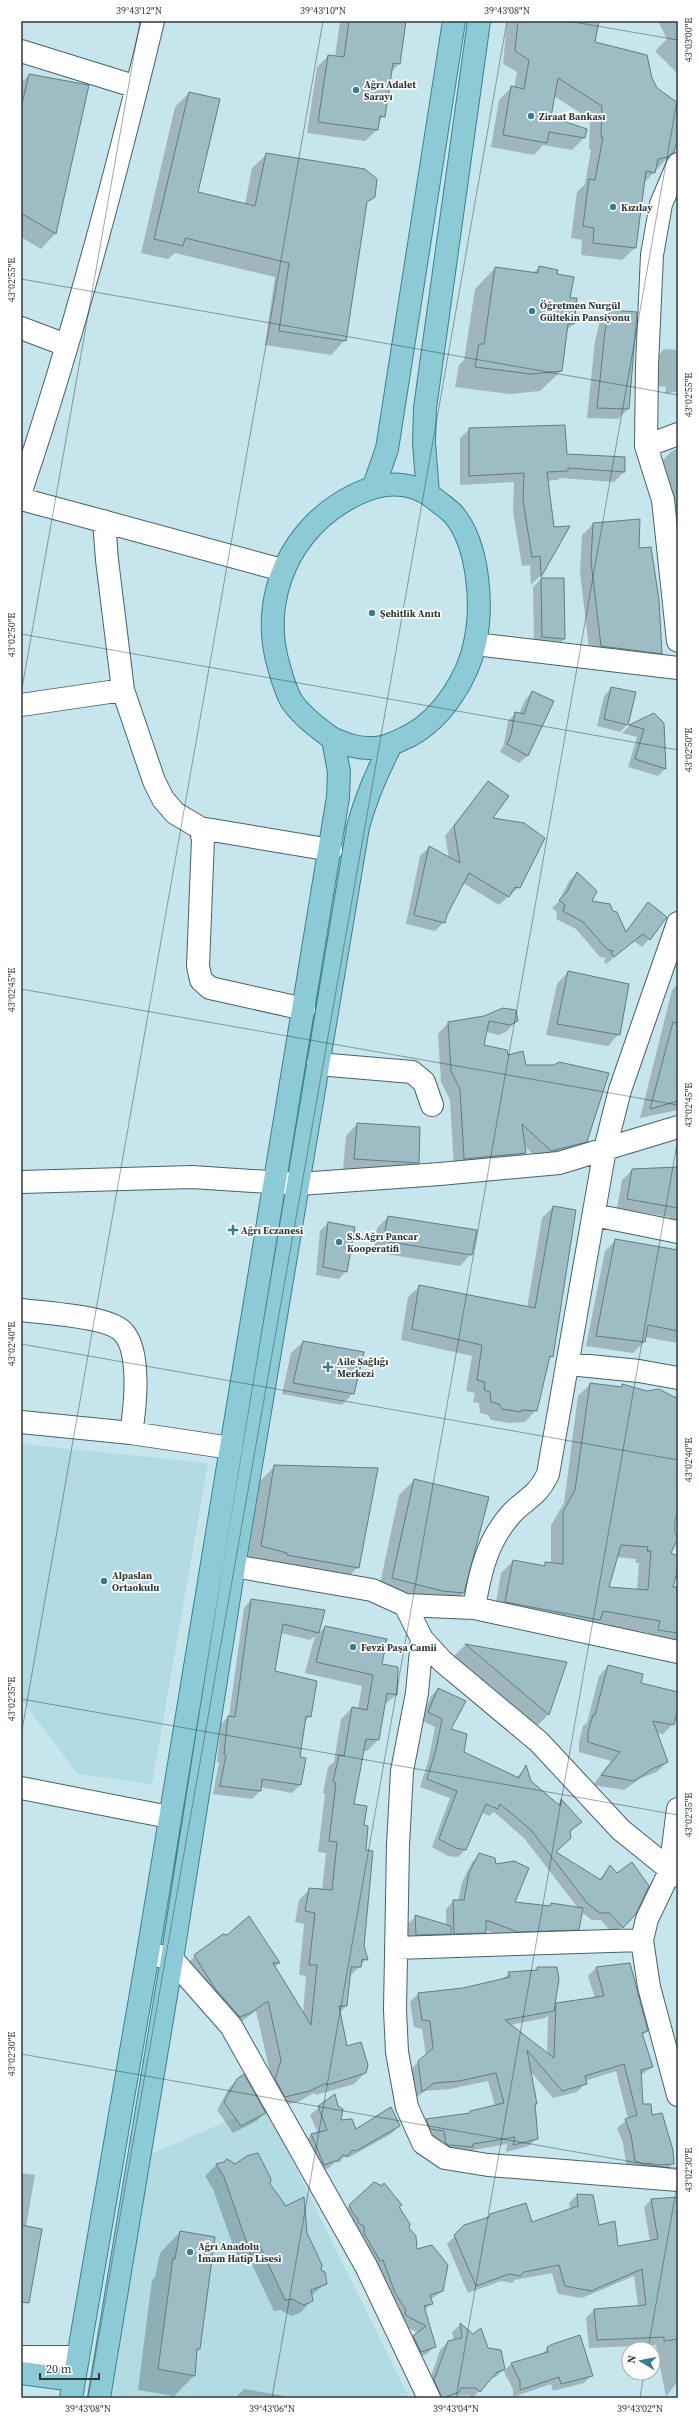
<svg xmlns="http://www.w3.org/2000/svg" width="699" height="2419" font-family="'Source Serif 4',serif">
<rect width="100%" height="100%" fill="#c7e5ec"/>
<path fill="#b2dbe3" d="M21 1444 208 1463 152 1784 78 1774 21 1699Z
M265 2105 409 2398H112L151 2154Z"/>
<path fill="#0003" fill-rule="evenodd" d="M340 21H405L399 64 391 72 384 116 378 122 377 130 365 141 307 133 317 67 328 56 335 57Z
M507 21H598L594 42 651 79 656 88 678 104V135L673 152 644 183 635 248 622 260 581 255 582 240 571 238 577 192 585 184 591 150 589 149 590 119 554 96 550 118 584 138 572 150 543 145 534 155 491 147 499 100 512 87 514 88 517 72 503 64Z
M658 21H678V74L655 51 667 39Z
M29 75 88 86 55 234 41 249 21 237V83Z
M189 93 197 192 245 204 252 168 267 154 374 196 365 205 345 340 331 355 265 345 275 277 175 253 168 259 141 253 175 107Z
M539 267 556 275 569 300 573 324 566 331 561 371 540 391 510 394 455 387 459 365 464 360 475 289 495 268 533 273Z
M610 311 636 313 628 409 618 419 587 418 595 341 600 321Z
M664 349 678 350V391L665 394 666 387 656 386 657 357Z
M470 429 624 472 614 482 560 478 557 480 547 481 553 528 568 527 540 576 531 585 530 565 522 566 513 511 514 482 460 485V438Z
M678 448V566L661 462 672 451Z
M593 524 638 549 661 653 650 664 590 657 580 572 582 535Z
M541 579H564V639L556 647 534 645 533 587Z
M611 688 627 725 620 732 597 726 604 696Z
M532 692 553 702 527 756 519 763 500 752 504 744 508 721 516 713 519 714 525 700Z
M654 714 663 723 665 769 658 776 628 767 637 737 622 733 629 726Z
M488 782 491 819 519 887 499 905 463 883 446 914 444 922 435 931 406 924 420 856 429 847 449 858 445 836Z
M577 873 590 902 625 932 648 904 649 939 642 947 634 941 606 964 604 962 606 958 600 957 576 929 556 919 557 912 552 908 559 901 569 881Z
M568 972 619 1034 608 1046 546 1035 557 984Z
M678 984V1110L640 1118 672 990Z
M484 1017 517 1021 506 1032 499 1035 486 1032 483 1046 525 1066 586 1141 575 1152 541 1161 524 1146 525 1153 515 1164 454 1169 450 1100 441 1082 438 1034 448 1023Z
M357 1124 418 1163 406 1174 343 1170 346 1136Z
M678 1168V1228L669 1226 670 1217 617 1208 622 1180 632 1170Z
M553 1207 552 1356 548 1360 536 1410 525 1422 509 1423 491 1420 488 1415 480 1413 479 1403 473 1402 475 1393 466 1391 472 1356 401 1340 408 1297 420 1286 527 1308 542 1218Z
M388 1217 471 1254 460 1266 373 1252 377 1228Z
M328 1223 354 1228 346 1271 339 1279 316 1275 320 1231Z
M616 1240 673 1250 678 1249V1343L644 1337V1342L633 1353 586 1346 605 1251Z
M303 1342 353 1393 342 1405 282 1394 291 1353Z
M590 1384 620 1388 622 1386 678 1397V1508L674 1520 669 1554 678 1557V1565L671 1587 678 1588V1647L647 1642 649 1633 595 1624 494 1614 501 1573 513 1561 542 1567 546 1563 551 1564V1525L564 1503 578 1396ZM616 1557 636 1559V1563H639L637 1590 608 1588Z
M275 1466 358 1567 343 1582 247 1561 260 1481Z
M414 1480 463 1593 448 1608 378 1593 399 1495Z
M251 1600 324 1611 318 1634 325 1627 380 1665 396 1695 384 1705 378 1740 367 1751H363L353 1805 363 1826 365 1851 363 1946 367 1959 349 1977 346 2006 339 2013 347 2047 365 2073 354 2084 316 2095 314 2093 298 2102 274 2107 264 2090 270 2072 256 2011 238 2024 184 1967 195 1956 227 1936 249 1918 279 1963 275 1967 303 2014 306 1976 299 1975 304 1924 295 1922 299 1900 310 1889 322 1890 326 1853 318 1852 325 1794 323 1793 328 1767 334 1762 341 1719 352 1708 358 1709 362 1686 305 1673 315 1636 310 1640 281 1633 274 1672 310 1716 304 1722 298 1758 304 1759 300 1785 292 1793 260 1787V1791L252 1799 213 1794 219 1762H217L221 1724 229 1716 244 1608Z
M465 1645 566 1663 548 1715 537 1726 454 1656Z
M608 1666 639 1684 678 1694 673 1724 663 1734 656 1733 667 1762 657 1772 641 1778 624 1790 593 1785 611 1761 579 1752V1742L583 1726 587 1723 599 1676Z
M438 1689 450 1729 463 1753 516 1778 526 1767 530 1781 557 1804 561 1801 581 1822 569 1833 555 1852 599 1880 610 1867 635 1913 614 1935 601 1920H592L581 1912 578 1929 570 1937 510 1939 485 1930 477 1940 408 1942V1924L416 1916 446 1926V1909L454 1901H458L462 1882 472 1862 480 1854 495 1865 514 1903 548 1907 551 1904 578 1908 524 1838 494 1812 489 1816 481 1812 465 1850 458 1857 448 1856 432 1847 450 1798 420 1787 429 1758 435 1727 421 1720 431 1696Z
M629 1964 647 2031 642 2036 652 2067 640 2076 642 2105 651 2116 673 2163 665 2171 627 2169 623 2143 617 2128 628 2119 616 2071 585 2081V2084L577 2092 553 2098 530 2071 536 2103 534 2105 537 2138 529 2146 506 2152 507 2144 468 2151H438L419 2128 427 2120 468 2115 495 2106 488 2081 450 2089 425 2091 414 2099 410 2070 426 2055 422 2029 414 2027 410 2002 418 1994 463 1989 502 1980 509 1973 534 1972 537 1968H556L554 2006 556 2004 595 1998 588 1976 596 1968ZM548 2015 547 2054 510 2025 545 2018Z
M237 2080 264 2113 257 2121 233 2133 217 2110 229 2088Z
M334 2095 339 2121 356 2130 399 2126 391 2134 348 2158 344 2157 339 2163 335 2162 329 2168 317 2172 304 2143 311 2135 318 2133 310 2115Z
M224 2164 269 2184 306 2234 326 2283 311 2296 312 2300 301 2312 292 2316 280 2310 274 2311 248 2256 240 2265 213 2189 205 2176 216 2165Z
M21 2173 35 2175 26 2227 21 2294Z
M384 2184 398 2208 416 2250 443 2291 430 2300 431 2304 424 2311 435 2346 427 2354 414 2359 406 2344 418 2333 398 2322 343 2213 350 2205Z
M577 2195 593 2196 598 2227 617 2247 650 2241 644 2207 651 2200 678 2202V2381L666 2397 656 2345 589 2348 586 2318 594 2310 638 2306 634 2276 582 2298 558 2294 552 2273 515 2280 512 2283 501 2281 468 2293 447 2244 465 2226 486 2219 491 2215 531 2223 570 2210 569 2203Z
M180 2232 199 2348 196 2352 194 2376 174 2396 138 2390 152 2280 155 2277 160 2253Z
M460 2325 487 2349 500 2351 504 2371 511 2364 541 2355 548 2348 592 2375 584 2383 553 2391 551 2384 513 2397V2389L503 2370 496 2377 489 2379 473 2398 468 2395 431 2398 427 2388 440 2350 448 2342 454 2341 452 2332Z
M244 2389 285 2396 284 2398H235Z"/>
<path fill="#9ebcc3" stroke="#607d83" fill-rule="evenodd" d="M349 21H406L400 64 393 63 385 117 380 116 378 130 318 122 328 55 344 57Z
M518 21H599L595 42 647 55 652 78 657 88 678 103V139L674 152 668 157 658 159 655 173 646 171 636 248 593 243 594 228 583 226 589 179 595 180 603 137H601L602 106 558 78 551 117 587 129 585 138 549 132 547 143 503 135 511 86 524 89 529 60 515 51Z
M29 74 89 85 56 234 21 213V108Z
M189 92 220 99 198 192 255 206 266 153 365 169 377 179 375 197 367 202 346 341 279 331 289 263 185 238 183 246 154 239Z
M539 266 558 270 557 274 574 277 570 298H577L574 324H568L562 371 531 374 475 367 479 344H484L495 267 538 273Z
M610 310 637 312 629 409 597 408 605 331Z
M565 425 567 454 625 457V472L568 468V471L547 472 554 527 570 526 541 577 540 556 532 557 523 500 524 473 469 476V428Z
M640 519 639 548 651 547 659 600 662 654 601 646 591 561 593 523Z
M541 578H564L565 639 542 637Z
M611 687 636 692 628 725 604 719Z
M532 691 554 701 528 756 507 744 511 735 515 712 524 714Z
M654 713 664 723 666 769 635 759 644 729 629 725Z
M488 781 509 796 493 818 524 823 545 838 520 888 515 887 509 897 469 873 447 915 445 923 414 915 429 846 460 863 454 826Z
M577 872 597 891 592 901 610 904 613 911 617 912 626 932 648 902 667 917 650 940 643 934 614 957 611 953 613 951 608 950 583 922 563 911 565 905 559 900 567 892Z
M568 971 629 984 620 1035 557 1024Z
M503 1008 516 1010 518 1021 510 1025 489 1021 484 1045 507 1050 508 1055 523 1051 526 1065H554L559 1062 609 1073 587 1142 551 1151 522 1124 526 1153 464 1159 460 1089 451 1071 448 1022 484 1016Z
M673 1022 678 1023V1101L650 1109Z
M357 1123 420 1127 419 1163 354 1159Z
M678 1167V1208L627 1199 632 1169Z
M553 1206 576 1210 553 1357 550 1356 537 1411 522 1410 521 1412 502 1409 499 1404 491 1402 490 1392 484 1390 485 1382 477 1380 482 1345 412 1329 419 1285 535 1308Z
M388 1216 477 1230 472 1255 383 1241Z
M328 1222 355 1227 347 1272 323 1267Z
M615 1239 678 1250V1331L648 1325 645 1342 596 1336Z
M303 1341 364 1352 354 1394 293 1383Z
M590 1383 622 1387V1384L647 1391 659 1389 678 1399V1511L675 1520V1532L678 1538 671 1553 678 1556V1569L673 1587H678V1633L658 1630 660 1621 603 1611 600 1620 505 1602 513 1560 545 1566V1562L563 1564V1512L575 1490ZM621 1545 648 1547 647 1551H651L648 1590 609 1587Z
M274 1465 378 1468 359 1568 287 1555V1553L261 1546Z
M414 1479 489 1497 464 1593 442 1591 392 1578Z
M251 1599 325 1610 319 1633 283 1624 275 1671 317 1681 311 1717 306 1716 300 1757 306 1758 301 1785 262 1779 261 1791 220 1786 226 1755 224 1754 228 1716 235 1717Z
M325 1626 387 1639 382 1664 398 1667 397 1695 387 1693 379 1740 366 1739 354 1804 367 1806 364 1825 368 1826 366 1850 373 1851 364 1946 368 1960 362 1959 361 1967H351L347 2006H339L347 2046 361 2042 368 2065 366 2073 327 2085 326 2083 310 2091 285 2097 275 2079 281 2060 268 2001 250 2013 240 2017 216 1990 194 1955 223 1934 227 1935 249 1916 280 1963H273L311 2025 317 1965H309L315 1913 305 1911 309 1888 332 1890 337 1842 329 1841 336 1783 333 1782 339 1755 344 1756 352 1707 367 1710 373 1675 316 1662Z
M465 1644 567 1662 549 1715Z
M608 1665 643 1674 641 1683 678 1692V1707L674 1725 653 1721 668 1762 652 1769 634 1781 601 1775 620 1752 588 1742V1732L593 1715H595Z
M438 1688 466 1701 451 1729 467 1734 464 1752 519 1778 526 1765 531 1781 560 1806 561 1799 582 1822 570 1831 571 1838 556 1852 601 1880 610 1865 617 1873 632 1862 649 1886 636 1914 623 1928 609 1913H600L587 1903 531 1830 500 1804 498 1809 486 1804 466 1850 456 1848 439 1839 457 1791 427 1779 436 1750 442 1719 428 1712Z
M479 1853 495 1858 496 1864 514 1861 529 1868 515 1902 550 1906 551 1903 583 1908 579 1930 518 1932 486 1920V1933L454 1934 453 1900H464L469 1873Z
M415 1915 451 1926V1934L416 1935Z
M630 1963 648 2031 642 2033 653 2067 641 2070 643 2104H651L652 2115 662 2113 673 2150 674 2164 660 2165 646 2163 644 2164 635 2161 631 2135 625 2119 637 2115 624 2064 585 2076 587 2084 562 2091 527 2050 537 2104H535L538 2139 513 2145 515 2137 473 2144V2147L448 2145 446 2143 444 2131 430 2129 426 2119 470 2113V2111L504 2103 496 2073 459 2081 434 2083 422 2092 418 2061 433 2048 430 2021 422 2020 418 1993 463 1988 510 1977 508 1972 538 1970 537 1967H557L559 1979 554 2011 505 2020 554 2058 556 2003 604 1996 596 1967Z
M244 2074 266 2113 241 2126 224 2102 237 2079Z
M335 2094 338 2106 343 2109 341 2120 352 2119 356 2129 391 2107 400 2126 356 2151 353 2150 347 2156 343 2155 338 2160 324 2165 311 2134 327 2130 318 2106Z
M258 2153 271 2179 270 2184 286 2206 304 2197 307 2233 322 2265 321 2270 325 2272 327 2284 311 2290 313 2301 304 2305 292 2299 285 2300 260 2246 251 2255 224 2177 216 2164 224 2162 227 2159 235 2164 247 2156Z
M374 2182 382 2186 384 2183 402 2205 399 2207 410 2224 409 2228 416 2236 417 2249 432 2245 448 2265 443 2291 430 2295 433 2304 424 2306 436 2347 421 2352 413 2336 426 2326 405 2315 406 2310 395 2293 383 2260 380 2261 364 2233V2226L358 2223V2219L353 2213 349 2205Z
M577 2194 593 2195 599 2225 615 2221 618 2246 658 2239 651 2199 678 2197V2339L664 2341V2337L597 2340 594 2309 646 2305 642 2269 591 2291 565 2286 559 2265 524 2272 520 2276 509 2274 476 2286 454 2235 464 2225 489 2217 490 2214 526 2203 532 2222 578 2206Z
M21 2225 42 2229 29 2303 21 2302Z
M180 2231 215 2237 200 2349H197L195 2376 158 2369 173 2258 175 2259Z
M460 2323 473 2334 481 2328 488 2348 501 2350 505 2369 496 2373 480 2392 476 2388H461L459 2392 442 2398 434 2380 448 2341 462 2338Z
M580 2335 593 2376 561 2384 559 2377 520 2390V2381L511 2363 548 2352 547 2347 553 2344Z"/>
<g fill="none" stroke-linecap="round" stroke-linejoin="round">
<defs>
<path id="minor" d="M21 51 137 87
M678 164 661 204 652 255 647 365 646 446 663 500 678 641
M21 328 66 345
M646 446 678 434
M21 491C73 337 115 179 153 21
M21 499 282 570
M104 521 107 560 123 690 154 781 163 799 175 813 200 828 203 839 198 966 201 980 210 988 304 1009
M475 644 678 668
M21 705 123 690
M200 828 331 850
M318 1064 412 1072 424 1082 432 1105
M21 1182 192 1177 299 1184 440 1174 559 1163 678 1127
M594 1215 678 1232
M21 1310C44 1313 107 1316 122 1331 142 1350 135 1409 131 1433
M569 1364 639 1371 678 1378
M21 1422 131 1433 231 1448
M234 1566 372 1590 405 1605 474 1608 678 1652
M405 1605 422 1639 442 1661 539 1742 621 1830 678 1876
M474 1608C480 1572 487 1540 513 1512 520 1505 529 1499 536 1492 541 1487 545 1480 548 1474L605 1149 620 1090 678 923
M422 1639 417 1693 402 1771 398 1845 395 2010 397 2052 407 2107 423 2143 445 2158 488 2165 678 2180
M21 1788 169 1817
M678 1809 670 1871 647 1919 642 1940 649 1987 678 2095
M396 1948 642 1940
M148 1953 172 1959 231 2026 366 2266 429 2398
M21 2357H78"/>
<path id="major" d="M374 486 387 449 454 21
M428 494 424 443 425 408 479 21
M21 2373 74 2380
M71 2398 148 1953 338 797 339 772 333 739C318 728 303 717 292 702 286 692 282 678 279 667 258 598 291 525 357 494 384 481 412 480 436 500 442 505 449 509 454 515 479 545 483 606 475 643 468 678 442 718 411 735 398 741 387 748 373 748 358 749 346 744 333 739
M99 2398 172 1959 234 1566 358 827C366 797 377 772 391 745"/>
</defs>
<use href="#minor" stroke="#476369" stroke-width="24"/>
<use href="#major" stroke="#39828f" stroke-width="24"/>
<use href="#minor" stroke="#fff" stroke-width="22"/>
<use href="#major" stroke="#8ccbd6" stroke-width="22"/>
</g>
<path fill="none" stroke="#2d3a3c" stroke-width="1" stroke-opacity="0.45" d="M568 21 678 40M21 279 678 395M21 634 678 750M21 694 140 21M21 989 678 1105M21 1344 678 1460M21 1699 678 1815M21 1736 323 21M21 2054 678 2170M648 2349 678 2180M88 2398 507 21M272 2398 678 95M456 2398 678 1138M640 2398 644 2373"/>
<g fill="#397e8c" stroke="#fff" stroke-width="1.5">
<circle cx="356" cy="90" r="4"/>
<circle cx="531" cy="116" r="4"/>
<circle cx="613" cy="207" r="4"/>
<circle cx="532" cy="311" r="4"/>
<circle cx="372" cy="613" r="4"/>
<path d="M231 1224h4v4h4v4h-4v4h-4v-4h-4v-4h4z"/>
<circle cx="339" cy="1242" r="4"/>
<path d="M326 1361h4v4h4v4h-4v4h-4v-4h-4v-4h4z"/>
<circle cx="104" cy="1581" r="4"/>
<circle cx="353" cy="1647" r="4"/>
<circle cx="190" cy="2252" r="4"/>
</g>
<g text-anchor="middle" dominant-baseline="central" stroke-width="3.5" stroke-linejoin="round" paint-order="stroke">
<g font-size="10" font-weight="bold" fill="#2d3a3c" stroke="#fff" text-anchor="start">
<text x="364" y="84">Ağrı Adalet<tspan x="364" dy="12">Sarayı</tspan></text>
<text x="539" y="116">Ziraat Bankası</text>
<text x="621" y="207">Kızılay</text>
<text x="540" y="305">Öğretmen Nurgül<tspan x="540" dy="12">Gültekin Pansiyonu</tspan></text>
<text x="380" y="613">Şehitlik Anıtı</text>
<text x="241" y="1230">Ağrı Eczanesi</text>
<text x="347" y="1236">S.S.Ağrı Pancar<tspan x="347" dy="12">Kooperatifi</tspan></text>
<text x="337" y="1361">Aile Sağlığı<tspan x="337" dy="12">Merkezi</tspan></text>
<text x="112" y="1575">Alpaslan<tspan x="112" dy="12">Ortaokulu</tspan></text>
<text x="361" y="1647">Fevzi Paşa Camii</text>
<text x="198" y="2246">Ağrı Anadolu<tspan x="198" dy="12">İmam Hatip Lisesi</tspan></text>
</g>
</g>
<rect width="699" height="2419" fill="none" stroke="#ffffff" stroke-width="44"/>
<g transform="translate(641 2361) rotate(280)"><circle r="19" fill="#ffffff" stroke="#abb0b1"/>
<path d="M0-3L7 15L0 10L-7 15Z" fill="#397e8c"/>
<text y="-6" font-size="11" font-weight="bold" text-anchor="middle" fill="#2d3a3c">N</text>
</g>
<path d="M40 2373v6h59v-6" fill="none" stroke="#2d3a3c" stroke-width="2"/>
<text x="46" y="2373" font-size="12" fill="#2d3a3c" stroke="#ffffff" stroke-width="3" paint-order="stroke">20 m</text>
<rect x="22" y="22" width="655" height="2375" fill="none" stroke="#2d3a3c" stroke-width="1.5"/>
<g font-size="10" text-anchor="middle" fill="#2d3a3c">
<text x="139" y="14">39°43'12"N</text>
<text x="323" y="14">39°43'10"N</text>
<text x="507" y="14">39°43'08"N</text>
<text transform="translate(688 40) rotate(-90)" y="4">43°03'00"E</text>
<text transform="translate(11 280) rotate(-90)" y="4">43°02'55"E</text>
<text transform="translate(688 395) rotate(-90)" y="4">43°02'55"E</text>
<text transform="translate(11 635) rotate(-90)" y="4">43°02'50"E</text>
<text transform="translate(688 750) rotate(-90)" y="4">43°02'50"E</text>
<text transform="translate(11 990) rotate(-90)" y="4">43°02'45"E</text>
<text transform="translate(688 1105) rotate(-90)" y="4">43°02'45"E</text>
<text transform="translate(11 1344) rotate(-90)" y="4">43°02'40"E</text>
<text transform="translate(688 1460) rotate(-90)" y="4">43°02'40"E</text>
<text transform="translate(11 1699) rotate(-90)" y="4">43°02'35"E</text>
<text transform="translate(688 1815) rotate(-90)" y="4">43°02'35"E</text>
<text transform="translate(11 2054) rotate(-90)" y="4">43°02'30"E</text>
<text transform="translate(688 2170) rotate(-90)" y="4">43°02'30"E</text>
<text x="88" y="2412">39°43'08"N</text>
<text x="272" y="2412">39°43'06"N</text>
<text x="456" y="2412">39°43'04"N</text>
<text x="640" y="2412">39°43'02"N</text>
</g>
</svg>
